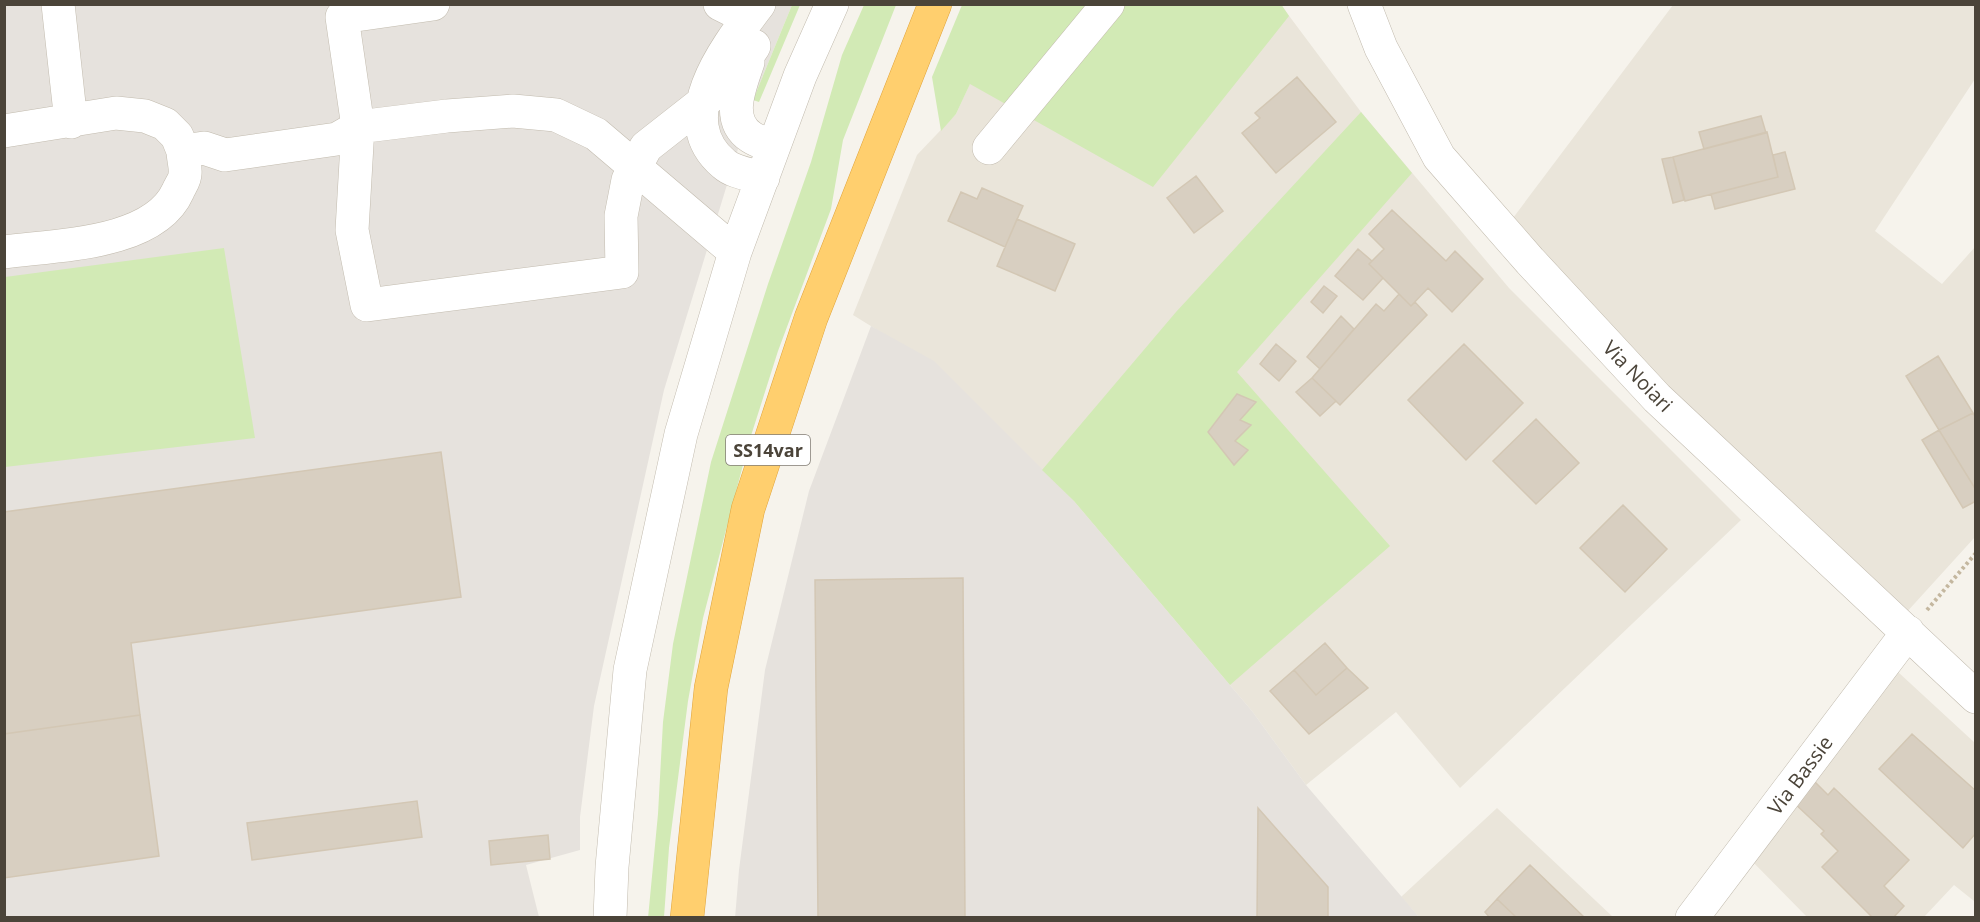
<svg xmlns="http://www.w3.org/2000/svg" width="1980" height="922" font-family="'Open Sans',sans-serif">
<rect width="100%" height="100%" fill="#f6f3ec"/>
<path fill="#eae5da" d="M1006 5H1281L1361 112 1509 288 1741 520 1460 788 1396 712 1306 785 1252 711 1074 501 934 365 853 315 917 155 956 114Z
M1673 5H1975V79L1875 231 1942 284 1975 247V537L1905 614 1638 357 1513 218Z
M1898 672 1975 743 1976 899 1974 901 1954 885 1924 917H1807L1747 856Z
M1497 808 1613 917H1419L1401 897Z"/>
<path fill="#e6e2dd" d="M5 5H792L753 100 664 390 594 706 580 817V850L526 865 539 917 5 918Z
M871 326 934 361 1074 501 1252 711 1306 785 1419 917 735 918 739 870 765 670 809 491Z"/>
<path fill="#d2eab5" d="M1281 4 1289 16 1153 187 970 84 956 114 941 131 932 77 962 5Z
M792 5H800L759 102 753 100Z
M864 5H896L843 140 831 209 778 351 749 442 703 618 688 701 669 848 664 917 648 918 658 814 663 722 673 644 711 462 768 284 811 162 842 55Z
M1361 112 1412 173 1237 372 1390 546 1230 685 1074 501 1042 470 1176 312Z
M224 248 255 438 5 467V277Z"/>
<path fill="#d8cfc1" stroke="#d3c7b4" stroke-width="1.5" d="M1297 77 1336 122 1276 173 1242 133 1260 118 1255 113Z
M1761 116 1766 133 1704 149 1699 132Z
M1767 132 1778 177 1685 201 1673 157Z
M1785 152 1795 189 1715 209 1711 194 1778 177 1773 155Z
M1673 157 1684 200 1673 203 1662 159Z
M1196 176 1223 211 1194 233 1167 198Z
M982 188 1023 206 1005 247 948 221 961 192 977 199Z
M1392 210 1446 261 1455 251 1483 279 1452 312 1428 288 1411 306 1369 264 1384 249 1369 234Z
M1017 219 1075 244 1055 291 997 266Z
M1358 249 1372 261 1369 264 1383 278 1363 300 1335 276Z
M1324 286 1337 296 1323 313 1311 302Z
M1399 294 1411 306 1415 302 1427 315 1340 405 1312 378 1376 304 1384 311Z
M1341 316 1354 329 1320 369 1307 357Z
M1276 344 1296 361 1279 381 1260 364Z
M1464 344 1523 403 1466 460 1408 400Z
M1938 356 1973 413 1939 430 1906 376Z
M1312 378 1336 401 1320 416 1296 392Z
M1237 394 1256 402 1240 420 1251 425 1235 441 1248 450 1234 465 1208 432Z
M1973 413 1976 418V490L1939 430Z
M1536 419 1579 463 1536 504 1493 461Z
M1939 430 1976 490V501L1963 508 1922 440Z
M441 452 461 597 131 643 140 715 4 734V512Z
M1623 505 1667 549 1625 592 1580 548Z
M963 578 965 918H818L815 580Z
M1325 643 1347 668 1316 695 1294 670Z
M1347 668 1368 688 1309 734 1270 691 1294 670 1316 695Z
M140 715 159 856 4 878V734Z
M1912 734 1976 791V833L1963 848 1879 769Z
M1813 780 1828 795 1834 788 1909 860 1884 886 1904 906 1893 918H1873L1822 867 1838 851 1821 834 1824 831 1792 801Z
M417 801 422 837 252 860 247 823Z
M1258 808 1328 887V918H1257Z
M548 835 550 859 491 865 489 841Z
M1530 865 1585 918H1517L1497 899Z
M1497 899 1517 918H1490L1485 912Z"/>
<g fill="none" stroke-linecap="round" stroke-linejoin="round">
<defs>
<path id="minor" d="M58 4 71 122
M433 4 342 17 358 127 352 230 367 305 622 272 621 216 628 180 646 147 725 85 736 73 754 46
M720 4 748 18
M759 4C728 45 669 118 724 164 734 173 750 174 763 178
M1364 4 1381 48 1439 157 1530 261 1657 398 1976 697
M748 62C740 86 725 120 751 137 757 141 766 144 773 147
M4 131 116 113 145 116 165 124 177 136 183 151 204 148 225 155 337 139 358 127 447 116 513 111 556 115 596 134 735 252
M989 148 1108 4
M4 252C56 245 154 245 178 191 180 186 185 180 185 174 186 167 183 158 183 151
M610 918 612 867 630 670 681 434 735 252 800 76 832 4
M1692 918 1908 632"/>
<path id="highway" d="M687 918 711 688 748 509 811 318 935 4"/>
</defs>
<use href="#minor" stroke="#c2bbae" stroke-width="34"/>
<use href="#highway" stroke="#e0a43c" stroke-width="34"/>
<path stroke="#c4b79f" stroke-width="4" stroke-dasharray="3 3" stroke-linecap="butt" d="M1927 610 1976 553"/>
<use href="#minor" stroke="#fff" stroke-width="33"/>
<use href="#highway" stroke="#ffcf6e" stroke-width="33"/>
</g>
<g text-anchor="middle" dominant-baseline="central" stroke-width="5" stroke-linejoin="round" paint-order="stroke">
<rect fill="#fff" stroke="#817c74" stroke-width="1.5" x="726" y="435" width="84" height="30" rx="4.5"/>
<g font-size="18" font-weight="bold" fill="#4b4439">
<text x="768" y="450">SS14var</text>
</g>
<g font-size="20" fill="#4b4439" stroke="#fff">
<text transform="translate(1638 376) rotate(46)">Via Noiari</text>
<text transform="translate(1800 775) rotate(-53)">Via Bassie</text>
</g>
</g>
<rect width="1980" height="922" fill="none" stroke="#4b4439" stroke-width="12"/>
</svg>
